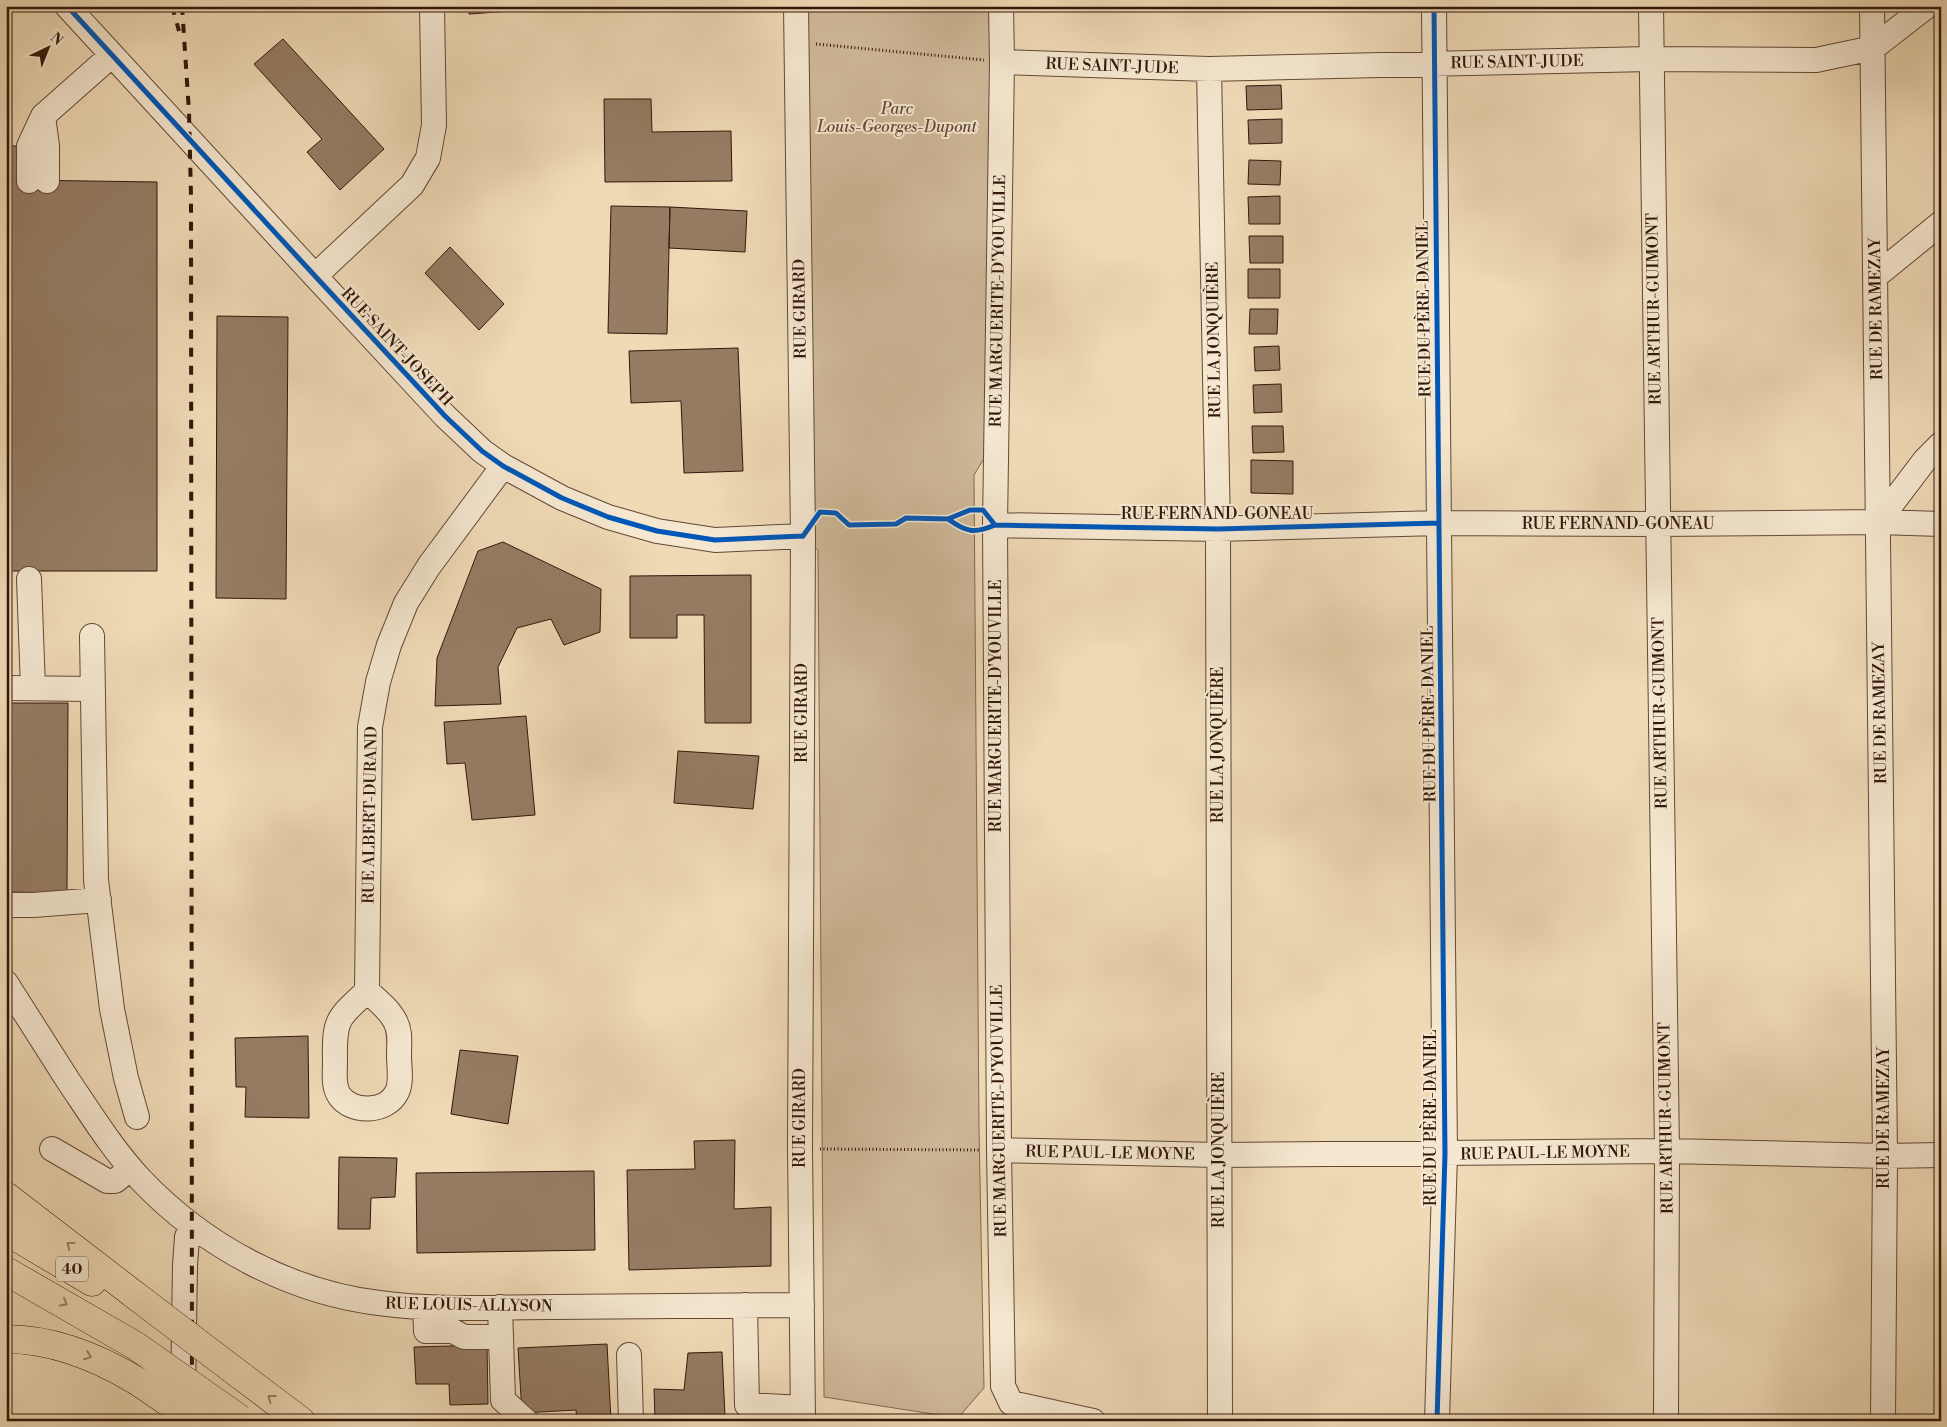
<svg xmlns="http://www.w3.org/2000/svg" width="1947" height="1427" font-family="'Libre Bodoni',serif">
<rect width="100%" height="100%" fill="#efdab6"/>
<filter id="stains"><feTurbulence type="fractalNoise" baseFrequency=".004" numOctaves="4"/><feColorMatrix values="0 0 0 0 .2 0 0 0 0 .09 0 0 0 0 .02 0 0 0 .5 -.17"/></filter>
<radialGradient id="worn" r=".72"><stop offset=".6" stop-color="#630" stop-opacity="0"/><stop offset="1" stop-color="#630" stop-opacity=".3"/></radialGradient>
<path fill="#cfb999" stroke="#816852" d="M790 6H1001L1003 427 974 475 979 1128 984 1388 958 1418 824 1397 818 550 803 536Z"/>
<path fill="#957c63" stroke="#33170a" d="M468 6H584L469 14Z
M283 39 384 149 340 190 307 152 322 139 254 64Z
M1281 85 1282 109 1247 110 1246 86Z
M604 99H651L652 132 731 131 732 181 605 182Z
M1282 119V143L1249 144 1248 120Z
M6 146H19L20 180 157 182V571H6Z
M1249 160 1281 161 1280 185 1248 184Z
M1280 196V224H1249L1248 197Z
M611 206 670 207 667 334 608 333Z
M670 207 747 211 745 252 669 248Z
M1249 236H1283V263H1250Z
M450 247 504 304 479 330 425 273Z
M1248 269H1280V298H1248Z
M1250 309H1278L1277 334H1249Z
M217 316 288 317 286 599 216 598Z
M1279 346 1280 370 1255 371 1254 347Z
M738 348 743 471 684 473 681 401 631 403 629 351Z
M1281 384 1282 412 1254 413 1253 385Z
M1252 426H1283L1284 452 1253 453Z
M1251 460 1293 461V494L1251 493Z
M503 542 601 589 600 632 564 645 551 619 517 628 498 667 501 704 435 706 437 658 478 551Z
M751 575V723H705L704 615H677V638H630V576Z
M6 703H68L67 893 6 892Z
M526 716 535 815 472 820 465 763 447 764 444 722Z
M678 751 759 756 753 809 674 803Z
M308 1036 309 1118 245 1117 246 1087H236L235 1038Z
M460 1050 518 1056 508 1124 451 1114Z
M735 1140 734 1209 771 1207V1266L629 1270 627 1170 695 1169 694 1141Z
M339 1157 397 1158 395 1197 371 1198 370 1229H338Z
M594 1171 595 1250 417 1253 416 1173Z
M607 1344 611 1421H577L576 1410 522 1413 518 1348Z
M487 1345 488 1404 450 1405 449 1384H416L414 1347Z
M722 1352 725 1416 655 1419 654 1389 684 1390 688 1353Z"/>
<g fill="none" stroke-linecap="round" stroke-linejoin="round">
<defs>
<path id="minor" d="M67 6 315 276 445 416 482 451 503 466 562 498 608 517 657 531 715 540 803 536
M796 6 803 536 800 1148 803 1421
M1001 6 1002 62 995 525 999 1150 1003 1386 1011 1403 1093 1421
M1434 6 1445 1154 1437 1421
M1651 6 1667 1151 1666 1421
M1872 6 1885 1156 1883 1421
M1002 62 1209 69 1650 59 1816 60 1873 48 1927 6
M1209 69 1218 529 1220 1421
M43 116 47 146V181
M29 181V146L43 116 112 55
M315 276 412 185 428 158 434 125 432 6
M1876 276 1941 223
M1878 522 1925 460 1941 444
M995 525 1218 529 1439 523 1657 524 1878 522 1941 524
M29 579 33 688
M92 636 96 880 112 1009 126 1078 137 1117
M6 688 92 689
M6 905H33L99 900
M6 983C27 1016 48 1049 69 1082 92 1116 113 1150 141 1180 204 1246 289 1292 379 1303 436 1311 495 1307 553 1307 636 1306 719 1305 802 1305
M367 991 370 727 378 682 389 645 406 603 429 566 503 466
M367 991C377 1000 389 1009 395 1021 401 1032 399 1043 399 1055 399 1066 402 1082 397 1092 387 1113 351 1114 339 1095 333 1086 335 1072 335 1062 334 1019 337 1019 367 991Z
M52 1149 107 1181H115L130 1169
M999 1150 1219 1155 1667 1151 1885 1156 1941 1155
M745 1305 747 1405 803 1408
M425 1307 426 1331H453L464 1337H501
M500 1307 503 1400 526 1421
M629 1355 631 1421
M183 1394 185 1265 187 1237 191 1226"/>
<path id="highway" d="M6 1196 136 1296
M6 1231 92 1282
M6 1271 136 1346
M6 1339C53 1339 97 1357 137 1381
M240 1375 301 1421"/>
</defs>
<use href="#minor" stroke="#624835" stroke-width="26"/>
<use href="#highway" stroke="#33170a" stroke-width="29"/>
<path stroke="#33170a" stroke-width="3" stroke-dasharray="1 2.5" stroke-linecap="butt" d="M816 44 984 60
M820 1149 981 1150"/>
<use href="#minor" stroke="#f5e7d0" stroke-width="24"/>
<use href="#highway" stroke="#efdab6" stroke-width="28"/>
<path stroke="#33170a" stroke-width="4" stroke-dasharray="9 9" stroke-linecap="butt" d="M172 6 179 31
M182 6 189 112 191 197 192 1421"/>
<defs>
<path id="highway-bridge" d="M136 1296 240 1375
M136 1346 240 1419
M137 1381 196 1421"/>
</defs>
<use href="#highway-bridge" stroke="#33170a" stroke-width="29" stroke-linecap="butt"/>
<use href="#highway-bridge" stroke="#efdab6" stroke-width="28"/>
<defs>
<path id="cycleway" d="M67 6 315 276 445 416 482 451 503 466 562 498 608 517 657 531 715 540 803 536
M1434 6 1445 1154 1437 1421
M948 519C966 532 974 534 995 525L1218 529 1439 523
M803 536 820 512 836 513 849 525 896 524 906 518 948 519 970 510H983L995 525"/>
</defs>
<use href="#cycleway" stroke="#f5e7d0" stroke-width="8"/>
<use href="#cycleway" stroke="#0057b8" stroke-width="5"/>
</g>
<defs><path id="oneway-chevron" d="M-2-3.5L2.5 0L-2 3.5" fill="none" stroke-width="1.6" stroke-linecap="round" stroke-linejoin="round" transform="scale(1.25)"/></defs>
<g stroke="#9a8269">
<use href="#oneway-chevron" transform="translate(70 1245) rotate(-142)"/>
<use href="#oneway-chevron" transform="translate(64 1303) rotate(30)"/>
<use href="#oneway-chevron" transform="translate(88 1356) rotate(21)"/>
<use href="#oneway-chevron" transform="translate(271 1398) rotate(-143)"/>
</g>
<g text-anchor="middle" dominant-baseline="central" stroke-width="4" stroke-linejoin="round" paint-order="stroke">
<rect fill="#f5e7d0" stroke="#6d5545" stroke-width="1" x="56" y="1256.5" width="32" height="25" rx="4"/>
<g font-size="15" font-weight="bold" fill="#33170a">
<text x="72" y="1269">40</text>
</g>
<g font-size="16" fill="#33170a" stroke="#f5e7d0">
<text transform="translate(1517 62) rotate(-1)">RUE SAINT-JUDE</text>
<text transform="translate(1112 66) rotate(2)">RUE SAINT-JUDE</text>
<text transform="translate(998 301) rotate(-89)">RUE MARGUERITE-D'YOUVILLE</text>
<text transform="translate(800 309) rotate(-91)">RUE GIRARD</text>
<text transform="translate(1424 309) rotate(-91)">RUE DU PÈRE-DANIEL</text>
<text transform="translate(1654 309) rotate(-91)">RUE ARTHUR-GUIMONT</text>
<text transform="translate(1876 309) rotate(-91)">RUE DE RAMEZAY</text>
<text transform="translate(1214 340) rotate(-91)">RUE LA JONQUIÈRE</text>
<text transform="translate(397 347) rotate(47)">RUE SAINT-JOSEPH</text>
<text x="1217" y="514">RUE FERNAND-GONEAU</text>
<text x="1618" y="524">RUE FERNAND-GONEAU</text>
<text transform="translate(996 706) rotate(-90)">RUE MARGUERITE-D'YOUVILLE</text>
<text transform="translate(802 713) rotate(-90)">RUE GIRARD</text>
<text transform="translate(1660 713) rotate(-91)">RUE ARTHUR-GUIMONT</text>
<text transform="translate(1880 713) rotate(-91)">RUE DE RAMEZAY</text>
<text transform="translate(1429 714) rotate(-91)">RUE DU PÈRE-DANIEL</text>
<text transform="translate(1218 745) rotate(-90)">RUE LA JONQUIÈRE</text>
<text transform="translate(370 815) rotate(-89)">RUE ALBERT-DURAND</text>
<text transform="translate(999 1111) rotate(-91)">RUE MARGUERITE-D'YOUVILLE</text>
<text transform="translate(800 1118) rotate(-90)">RUE GIRARD</text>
<text transform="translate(1431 1118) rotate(-90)">RUE DU PÈRE-DANIEL</text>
<text transform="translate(1666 1118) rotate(-91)">RUE ARTHUR-GUIMONT</text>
<text transform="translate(1884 1118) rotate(-90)">RUE DE RAMEZAY</text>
<text transform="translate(1219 1150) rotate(-90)">RUE LA JONQUIÈRE</text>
<text transform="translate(1110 1153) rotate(1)">RUE PAUL-LE MOYNE</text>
<text transform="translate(1545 1153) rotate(-1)">RUE PAUL-LE MOYNE</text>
<text transform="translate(469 1305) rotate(1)">RUE LOUIS-ALLYSON</text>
</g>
<g font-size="16" font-style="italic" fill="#624835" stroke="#f5e7d0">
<text x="897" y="109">Parc<tspan x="897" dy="18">Louis-Georges-Dupont</tspan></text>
</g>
</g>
<rect width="1947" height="1427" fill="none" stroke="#efdab6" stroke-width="25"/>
<rect x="8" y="8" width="1932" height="1412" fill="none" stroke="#33170a" stroke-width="2.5"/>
<rect x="12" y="12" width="1922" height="1402" fill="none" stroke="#33170a"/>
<g transform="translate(48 48) rotate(43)" stroke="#f5e7d0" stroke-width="4" paint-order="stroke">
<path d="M0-4L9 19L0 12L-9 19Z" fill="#33170a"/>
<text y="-8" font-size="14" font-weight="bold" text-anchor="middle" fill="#33170a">N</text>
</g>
<rect width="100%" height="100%" filter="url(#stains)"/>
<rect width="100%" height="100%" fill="url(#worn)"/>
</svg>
